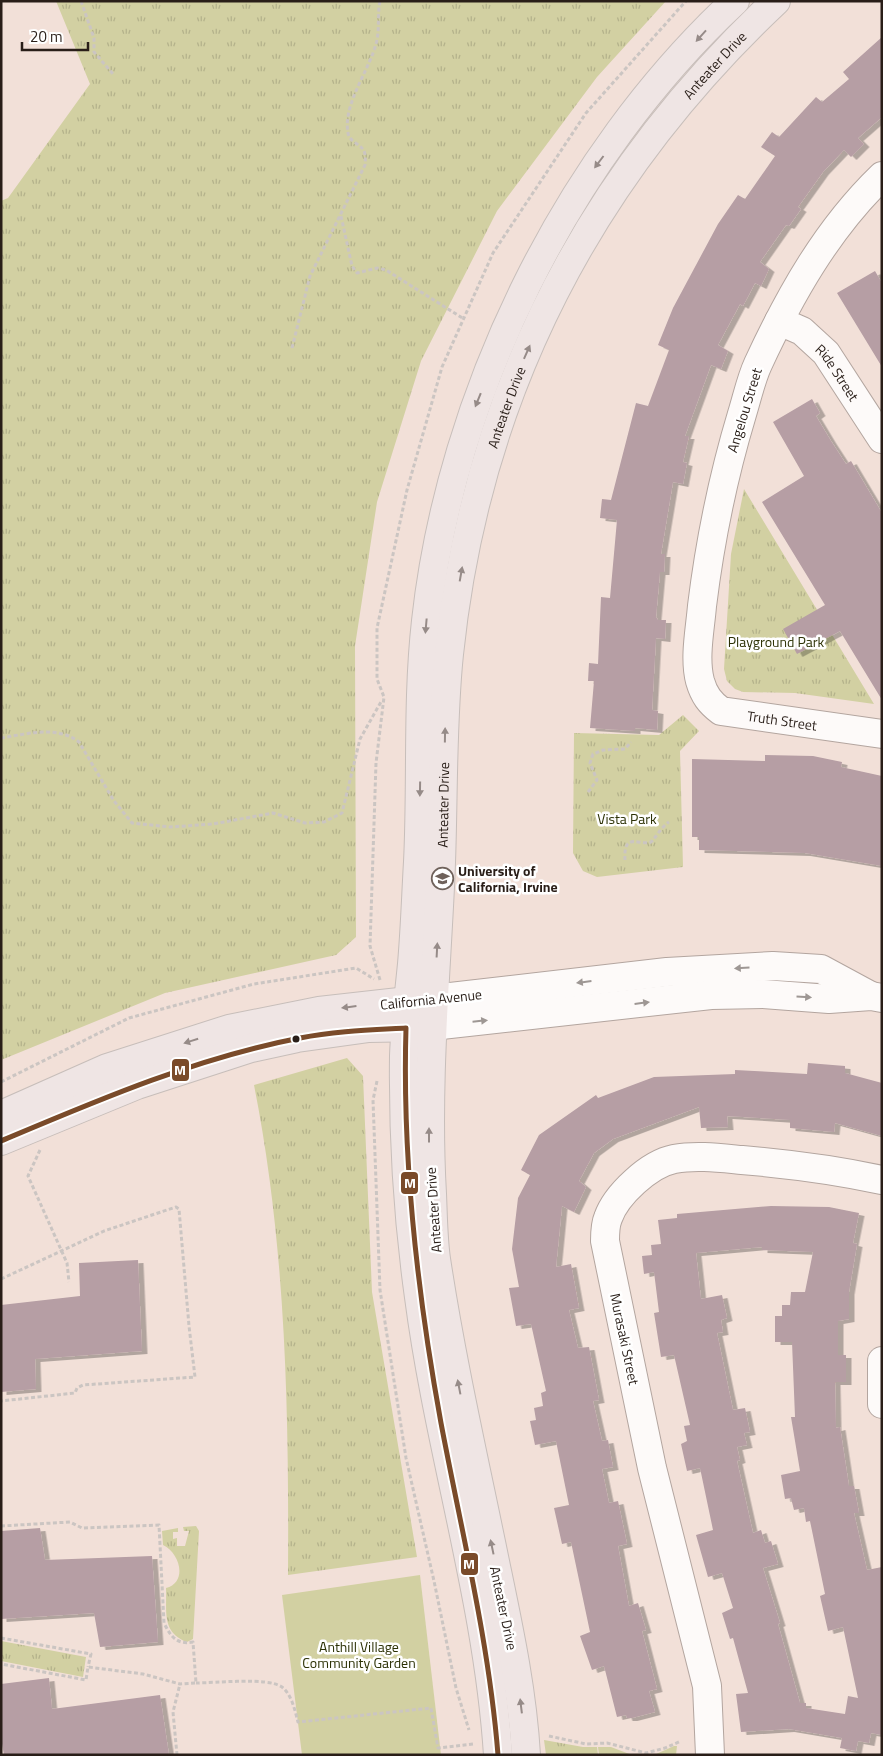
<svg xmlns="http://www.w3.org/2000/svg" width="883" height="1756" font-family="'Titillium Web',sans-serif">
<defs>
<pattern id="grass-tufts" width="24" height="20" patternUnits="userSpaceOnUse" patternTransform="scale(1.25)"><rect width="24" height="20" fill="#d2d0a2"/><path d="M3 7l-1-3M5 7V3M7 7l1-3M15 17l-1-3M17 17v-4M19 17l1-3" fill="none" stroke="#b4b28b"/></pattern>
<filter id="shadow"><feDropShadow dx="5.5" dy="3" stdDeviation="0" flood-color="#0004"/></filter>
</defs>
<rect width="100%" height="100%" fill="#f2e0d8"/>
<path fill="url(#grass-tufts)" d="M56 1H666L597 77 497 211 421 361 377 502 355 646 356 937 336 955 165 993 1 1060V201L8 198 90 84Z
M744 489 874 704 795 693 743 692 735 689 727 681 724 669 731 554Z
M683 715 699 731 680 751 683 867 597 877 583 871 573 853 574 733 659 735Z
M347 1058 363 1076 372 1292 417 1557 288 1575C289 1411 286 1246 254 1085Z
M196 1526 199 1531 193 1639 187 1642C161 1632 167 1611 166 1588 188 1582 180 1553 163 1545L162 1531 178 1528V1532H173V1539L177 1538V1546H185L189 1531H184L183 1527Z
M1 1641 86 1657 83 1677 1 1661Z
M544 1740 583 1747H597L598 1755H546Z
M674 1746H677L676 1755H654Z
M598 1747H611L632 1755H599Z"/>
<path fill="#d2d0a2" d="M420 1575 441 1755H302L282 1595Z"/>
<path fill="#b69ea4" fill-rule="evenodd" filter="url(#shadow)" d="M882 37V117L858 138 864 144 851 157 844 150 823 172 798 207 801 209 789 226 786 225 760 262 769 269 761 286 755 283 743 306 740 304 718 345 728 351 721 369 711 365 685 436H689L683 462 687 463 683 484 673 482 661 554H665L664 572H660L656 617 658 620H666L665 639 656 638 652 710 658 711 657 730 635 728V731L590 728 594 681H588L589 663 598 664 601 597 610 598 617 520 600 518 602 499 611 500 636 403 648 406 669 350 658 345 673 308 718 224 738 195 745 199 775 156 761 147 772 132 779 137 816 97 822 102 849 79 843 72Z
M875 271 882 283V367L837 293Z
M812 399 820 413 816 416 831 441 846 464 851 461 882 513V700L840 631 797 654 783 629 825 605 762 502 804 476 773 422Z
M765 755 813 756 842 762 841 767 882 776V866L805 853 699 850V837H692V759L765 761Z
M808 1063 845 1066V1073L882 1083V1136L835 1123 834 1132 790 1128V1120L727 1116 728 1127 701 1128 699 1107 613 1139 594 1153 579 1181 586 1187 574 1212 562 1206 556 1267 571 1264 579 1308 569 1310 578 1348 589 1347 599 1400 593 1401 602 1441 608 1440 613 1467 602 1469 609 1503 618 1501 627 1544 618 1546 629 1606 638 1603 646 1630 642 1631 657 1689 649 1691 655 1712 632 1718H627L626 1715 617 1717 604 1666 592 1670 580 1636 590 1632 571 1542 562 1544 554 1508 569 1505 556 1441 535 1445 530 1421 536 1420 534 1408 543 1406 541 1393 546 1391 531 1324 516 1326 509 1288 519 1287 512 1249 518 1198 530 1175 521 1170 539 1135 596 1095 598 1098 654 1077 735 1074V1070L807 1074Z
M771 1206 829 1207 859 1213 853 1243 857 1244 849 1292V1319L838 1321V1355H846V1382H835L836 1428 840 1427 849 1486H854L859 1513H854L867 1570 882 1567V1735L871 1733 869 1743 858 1741 856 1751 840 1748 842 1738 789 1729 741 1732 736 1694 748 1693 733 1638 730 1639 722 1613 733 1608 722 1573 708 1577 696 1535 713 1530 700 1468 687 1471 681 1444 687 1441 684 1426 690 1425 674 1355 661 1357 654 1313 659 1312 654 1272 644 1274 642 1256 652 1255 651 1245 661 1244 658 1220 677 1218V1214ZM762 1247V1250L813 1252 805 1292H791L790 1305H782V1316H775V1342H792L795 1417H791L800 1471 781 1475 785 1499 791 1498 794 1510 804 1508 806 1522 810 1521 825 1594 820 1596 828 1631 843 1627 858 1698 848 1696 845 1714 806 1708V1703H800L778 1624 780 1623 763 1568 778 1564 771 1541 765 1543 761 1530 753 1533 737 1461 740 1460 737 1447 747 1445 744 1433 750 1432 745 1408 733 1410 717 1333 723 1332 721 1320 727 1318 722 1295 701 1299 696 1253Z
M138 1260 142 1351 35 1359 36 1389 1 1392V1305L80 1296 79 1263Z
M40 1528 45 1560 152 1556 158 1642 100 1647 94 1613 1 1619V1531Z
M49 1678 52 1709 160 1695 169 1755H4L1 1738V1684Z"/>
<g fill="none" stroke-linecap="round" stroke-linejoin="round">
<defs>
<g id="minor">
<path id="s1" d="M882 176C827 229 790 295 758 364 751 379 747 398 742 414 723 477 710 541 702 606 700 630 694 658 700 681 704 695 710 703 721 711L882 734"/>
<path id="s2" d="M779 321 802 331 826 353 882 439"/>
<path d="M433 999 667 972 773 966 821 969 871 996"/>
<path d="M432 1026 711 995 763 994 829 999 871 996 882 998"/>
<path d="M882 1361V1404"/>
<path d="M710 1755 707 1686 652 1468 605 1241C605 1234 605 1225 608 1218 616 1195 649 1164 674 1159 696 1155 720 1158 742 1160 789 1164 836 1170 882 1180"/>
</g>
<g id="major">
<path d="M1 1115 107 1068 229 1029 319 1011 426 999"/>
<path d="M1 1141 137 1085 251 1048 297 1038 369 1028 423 1027"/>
<path d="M498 1755C488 1600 439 1451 419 1297 408 1218 403 1136 404 1056 405 1025 409 995 412 964 415 930 416 896 418 862 422 782 417 701 426 621 451 394 567 157 735 1"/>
<path id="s3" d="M526 1755C522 1686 507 1620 493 1552 473 1455 451 1358 436 1259 433 1238 433 1216 432 1194 426 1091 435 989 440 887 444 809 441 731 449 654 476 396 588 178 776 1"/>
</g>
</defs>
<use href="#minor" stroke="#b3a59f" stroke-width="30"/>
<use href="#major" stroke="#c7beba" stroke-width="30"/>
<path stroke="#cbc5c2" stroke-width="3" stroke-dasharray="4 2.5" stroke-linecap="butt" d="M81 1 94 38V52L113 74
M341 216 352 266 357 273 377 268 386 270 464 319
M292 348 310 276 365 165C367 145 360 149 349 137 340 108 369 71 376 44 380 30 377 16 380 1
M1 738C27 734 57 725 79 742L114 801 132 823 170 827 213 824 273 813 305 823 324 822 342 813 360 739 382 700
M588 792 597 780 590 763 593 754 603 750 625 749 631 742
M625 860C623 831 640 846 651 842 654 840 662 826 669 822
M380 980 370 946 376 763 384 697 377 679V628L407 490 442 367 493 253 586 113 686 1
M377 1081 373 1100 380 1290 406 1458 434 1581 456 1688 469 1730
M1 1082 129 1018 254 984 356 968 374 979
M40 1150 28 1176 67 1263 69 1282
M1 1279 104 1231 176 1207 179 1209 189 1326 195 1377 83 1385 77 1388 75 1393 1 1401
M1 1526 70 1522 82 1528 159 1525 164 1623C171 1637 177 1645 193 1642L196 1683 180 1684 143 1674 88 1667 86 1680 1 1664
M1 1638 91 1654 88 1667
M196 1683C215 1683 268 1677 282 1687 292 1695 295 1711 298 1722L431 1708 438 1748 474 1744
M549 1736 586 1744 607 1743 646 1753 665 1748 681 1741
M177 1755 173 1712 180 1684"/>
<use href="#minor" stroke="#fdfaf9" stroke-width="28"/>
<use href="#major" stroke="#efe5e4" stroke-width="28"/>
<defs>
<path id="bus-1" d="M1 1141C98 1100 196 1058 300 1038 335 1031 370 1030 406 1028 402 1161 417 1292 441 1423 462 1534 489 1642 498 1755"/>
</defs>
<use href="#bus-1" stroke="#fff" stroke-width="9"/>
<use href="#bus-1" stroke="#7a4b2a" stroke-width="5"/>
</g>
<defs><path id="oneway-solid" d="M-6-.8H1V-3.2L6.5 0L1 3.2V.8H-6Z" transform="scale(1.25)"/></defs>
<g fill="#968b88">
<use href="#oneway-solid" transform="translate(701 36) rotate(132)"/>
<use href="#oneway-solid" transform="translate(599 162) rotate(127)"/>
<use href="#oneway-solid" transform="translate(527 352) rotate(-66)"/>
<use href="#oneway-solid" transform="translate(478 400) rotate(112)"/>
<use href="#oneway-solid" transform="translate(461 574) rotate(-80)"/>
<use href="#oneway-solid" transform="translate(426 626) rotate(95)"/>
<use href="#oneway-solid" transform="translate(445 735) rotate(-89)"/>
<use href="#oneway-solid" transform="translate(420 789) rotate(91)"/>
<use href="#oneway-solid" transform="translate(437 950) rotate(-87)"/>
<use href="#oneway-solid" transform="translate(349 1007) rotate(173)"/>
<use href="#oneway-solid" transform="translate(191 1041) rotate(163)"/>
<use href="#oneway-solid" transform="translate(429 1135) rotate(-90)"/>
<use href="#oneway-solid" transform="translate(459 1387) rotate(-101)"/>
<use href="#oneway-solid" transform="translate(492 1547) rotate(-102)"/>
<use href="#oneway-solid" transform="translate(521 1706) rotate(-97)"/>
</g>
<g fill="#9e9794">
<use href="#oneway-solid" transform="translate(742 968) rotate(177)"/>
<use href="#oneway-solid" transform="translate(584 982) rotate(173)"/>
<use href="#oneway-solid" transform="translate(804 997) rotate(4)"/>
<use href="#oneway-solid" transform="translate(642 1003) rotate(-7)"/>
<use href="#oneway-solid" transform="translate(480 1021) rotate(-6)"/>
</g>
<defs>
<symbol id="university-ring" viewBox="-11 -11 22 22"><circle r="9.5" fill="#fff" stroke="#6f625b" stroke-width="1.5"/><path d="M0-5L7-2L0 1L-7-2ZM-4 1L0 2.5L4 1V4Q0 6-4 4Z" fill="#6f625b"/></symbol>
</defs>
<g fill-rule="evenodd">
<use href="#university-ring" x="430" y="866" width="25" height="25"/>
</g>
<circle fill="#291e18" stroke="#fff" stroke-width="2" cx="296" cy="1039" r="4.5"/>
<g text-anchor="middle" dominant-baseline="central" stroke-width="5" stroke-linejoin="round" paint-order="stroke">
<g font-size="14" fill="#291e18" stroke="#fff">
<text stroke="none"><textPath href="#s3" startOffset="1768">Anteater Drive</textPath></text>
<text stroke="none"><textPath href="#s2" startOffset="80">Ride Street</textPath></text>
<text stroke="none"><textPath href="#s3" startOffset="1364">Anteater Drive</textPath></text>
<text transform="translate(744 410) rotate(-73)">Angelou Street</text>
<text stroke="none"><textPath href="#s1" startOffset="650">Truth Street</textPath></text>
<text stroke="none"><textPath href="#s3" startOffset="959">Anteater Drive</textPath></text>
<text transform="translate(431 999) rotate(-6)">California Avenue</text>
<text transform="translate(433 1210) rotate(-94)">Anteater Drive</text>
<text transform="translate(625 1339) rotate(78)">Murasaki Street</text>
<text transform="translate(504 1608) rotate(78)">Anteater Drive</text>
</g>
<g font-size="14" fill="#2c3105" stroke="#fff">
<text x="776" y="641">Playground Park</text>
<text x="627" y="818">Vista Park</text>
<text x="359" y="1646">Anthill Village<tspan x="359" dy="16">Community Garden</tspan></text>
</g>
<g font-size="14" font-weight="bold" fill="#291e18" stroke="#fff" text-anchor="start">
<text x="458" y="870">University of<tspan x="458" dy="16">California, Irvine</tspan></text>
</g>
</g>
<g stroke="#fff" stroke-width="2">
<rect x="171" y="1058" width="19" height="24" rx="5" fill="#7a4b2a"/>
<rect x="400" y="1171" width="19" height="24" rx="5" fill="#7a4b2a"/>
<rect x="460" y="1552" width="19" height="24" rx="5" fill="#7a4b2a"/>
</g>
<g font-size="14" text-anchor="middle" font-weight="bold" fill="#fff">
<text x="180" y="1075">M</text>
<text x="410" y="1188">M</text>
<text x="469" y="1569">M</text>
</g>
<rect width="883" height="1756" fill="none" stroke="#291e18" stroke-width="5"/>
<path d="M22 42v8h66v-8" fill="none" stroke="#291e18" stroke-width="2.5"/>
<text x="30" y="42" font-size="15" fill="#291e18" stroke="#ffffff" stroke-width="4" paint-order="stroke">20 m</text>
</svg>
